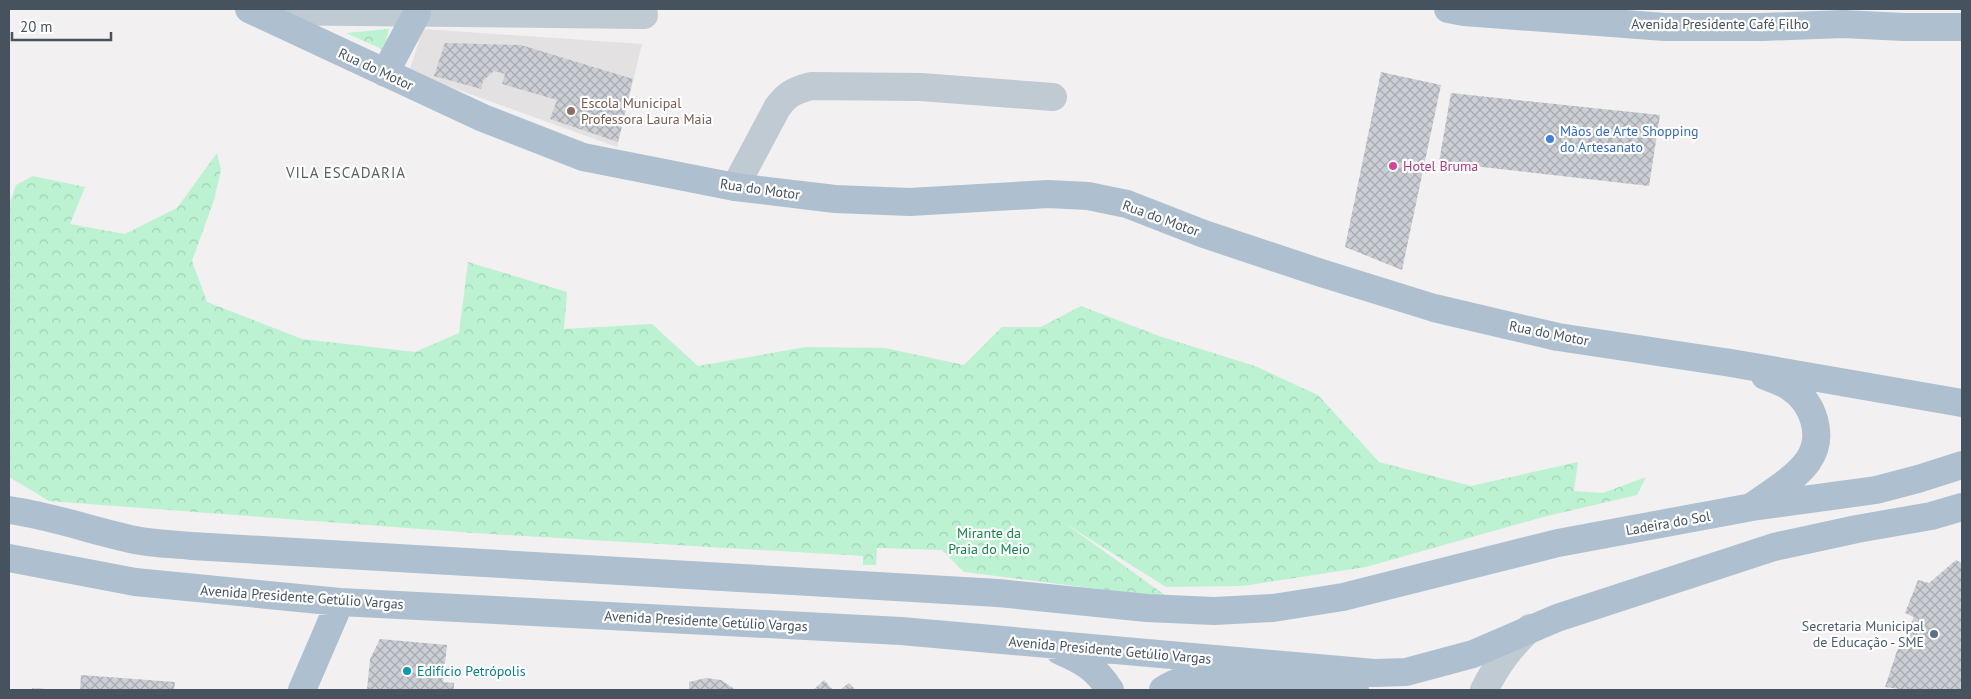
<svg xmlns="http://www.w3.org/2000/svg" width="1971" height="699" font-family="'PT Sans',sans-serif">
<defs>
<pattern id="forest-crowns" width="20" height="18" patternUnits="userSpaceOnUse" patternTransform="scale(1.25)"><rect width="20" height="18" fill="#bcf2d1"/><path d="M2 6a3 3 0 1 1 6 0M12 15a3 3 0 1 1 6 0" fill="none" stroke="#a3d1b6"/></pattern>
<pattern id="building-cross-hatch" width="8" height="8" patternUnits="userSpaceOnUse" patternTransform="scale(1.25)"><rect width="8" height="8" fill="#cbcfd5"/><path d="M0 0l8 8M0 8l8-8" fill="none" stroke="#a7abb0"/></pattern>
</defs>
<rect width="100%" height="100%" fill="#f2f0f0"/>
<path fill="#e4e1e2" d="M423 29 642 44 617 147 409 72Z"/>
<path fill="url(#forest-crowns)" d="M389 29 384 50 346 33Z
M217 153 221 170 214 200 192 261 207 302 302 339 415 352 459 333 468 262 567 292 564 329 652 324 698 366 806 347 885 348 964 365 1002 327H1041L1081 306 1159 336 1255 366 1318 395 1379 462 1471 486 1578 462 1574 491 1603 493 1646 477 1637 495 1543 517 1366 567 1243 586 1166 587 1066 524 1169 598 964 572 942 550 877 548 876 565H863V556L474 533 49 501 9 477V205L16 185 33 176 85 187 70 224 125 234 177 208Z"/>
<path fill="url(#building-cross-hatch)" d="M445 43 521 45 633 79 618 142 550 119 557 100 502 84 505 74 494 71 483 81 481 89 434 76Z
M1381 72 1441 85 1402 270 1345 247Z
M1451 93 1660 115 1649 186 1439 162Z
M1956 560 1962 563V690H1907L1885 687 1897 651 1914 617 1905 613 1918 580 1929 583Z
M380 639 447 645 443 682 454 683V690H367L370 659Z
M81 675 175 682 174 690H80Z
M706 678 721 680 736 690H689V682Z
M824 680 833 690H813Z
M849 683 856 690H840Z
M32 688 46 689V690H32Z"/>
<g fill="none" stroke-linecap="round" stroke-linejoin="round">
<path stroke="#c0cad3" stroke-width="28" d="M255 11 644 15
M735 187 777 108C787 94 793 91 811 86L921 87 1053 97
M1484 690C1497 665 1509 648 1530 628"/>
<path stroke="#aebfd0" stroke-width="28" d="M249 9 483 118 583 157 735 187 835 199 910 202 1048 194 1088 196 1127 204 1204 234 1318 272 1434 308 1558 337 1731 363 1962 403
M1448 9 1464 12 1665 27H1763L1843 24 1904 27H1962
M385 73 417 13
M1754 505C1772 492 1795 479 1808 461 1825 437 1814 403 1790 387 1783 382 1773 379 1765 376
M9 510C52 516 93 531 135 540 154 544 174 544 192 546L998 593 1147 608 1214 611 1273 608 1343 597 1558 543 1752 507 1876 490 1918 479 1962 465
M9 558 135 582 340 602 901 631 1374 673 1406 672 1473 654 1557 618 1774 547 1857 529 1931 516 1962 507
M1060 651C1083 661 1096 668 1110 690
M302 690 340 602
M1163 690C1177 680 1191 678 1208 678L1355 690"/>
</g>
<circle fill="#8d6e63" stroke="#fff" stroke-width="2" cx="571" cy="111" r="5"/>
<circle fill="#3f7fe0" stroke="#fff" stroke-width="2" cx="1550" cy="139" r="5"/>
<circle fill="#d1479c" stroke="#fff" stroke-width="2" cx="1393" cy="166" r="5"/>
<circle fill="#5c6f8a" stroke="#fff" stroke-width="2" cx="1934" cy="634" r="5"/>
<circle fill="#0f9aa8" stroke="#fff" stroke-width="2" cx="407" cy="671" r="5"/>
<g text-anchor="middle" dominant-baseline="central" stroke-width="4.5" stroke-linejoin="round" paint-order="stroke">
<g font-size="14" fill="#46535f" stroke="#fff">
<text x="1720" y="24">Avenida Presidente Café Filho</text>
<text transform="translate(376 69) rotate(25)">Rua do Motor</text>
<text transform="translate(760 189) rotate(8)">Rua do Motor</text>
<text transform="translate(1161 218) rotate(20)">Rua do Motor</text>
<text transform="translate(1549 333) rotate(11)">Rua do Motor</text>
<text transform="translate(1668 523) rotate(-10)">Ladeira do Sol</text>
<text transform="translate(302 597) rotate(4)">Avenida Presidente Getúlio Vargas</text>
<text transform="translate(706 621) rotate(3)">Avenida Presidente Getúlio Vargas</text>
<text transform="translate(1110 650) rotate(5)">Avenida Presidente Getúlio Vargas</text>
</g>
<g font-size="14" fill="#785e54" stroke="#fff" text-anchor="start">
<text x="581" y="103">Escola Municipal<tspan x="581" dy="16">Professora Laura Maia</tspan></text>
</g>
<g font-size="14" fill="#366cbe" stroke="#fff" text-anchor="start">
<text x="1560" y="131">Mãos de Arte Shopping<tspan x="1560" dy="16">do Artesanato</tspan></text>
</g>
<g font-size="14" fill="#b23c85" stroke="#fff" text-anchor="start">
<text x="1403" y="166">Hotel Bruma</text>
</g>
<g font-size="14" fill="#11874c" stroke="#fff">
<text x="989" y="533">Mirante da<tspan x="989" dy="16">Praia do Meio</tspan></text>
</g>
<g font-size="14" fill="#4e5e75" stroke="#fff" text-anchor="end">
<text x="1924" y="626">Secretaria Municipal<tspan x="1924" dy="16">de Educação - SME</tspan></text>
</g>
<g font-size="14" fill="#0d838f" stroke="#fff" text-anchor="start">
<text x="417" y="671">Edifício Petrópolis</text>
</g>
<g font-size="15" letter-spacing="1" fill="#5c6065" stroke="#fff">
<text x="346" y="172">VILA ESCADARIA</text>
</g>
</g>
<rect width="1971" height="699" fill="none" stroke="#46535f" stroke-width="20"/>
<path d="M12 32v8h99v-8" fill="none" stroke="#46535f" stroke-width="2.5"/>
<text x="20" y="32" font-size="15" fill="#46535f" stroke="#ffffff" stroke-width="4" paint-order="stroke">20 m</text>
</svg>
